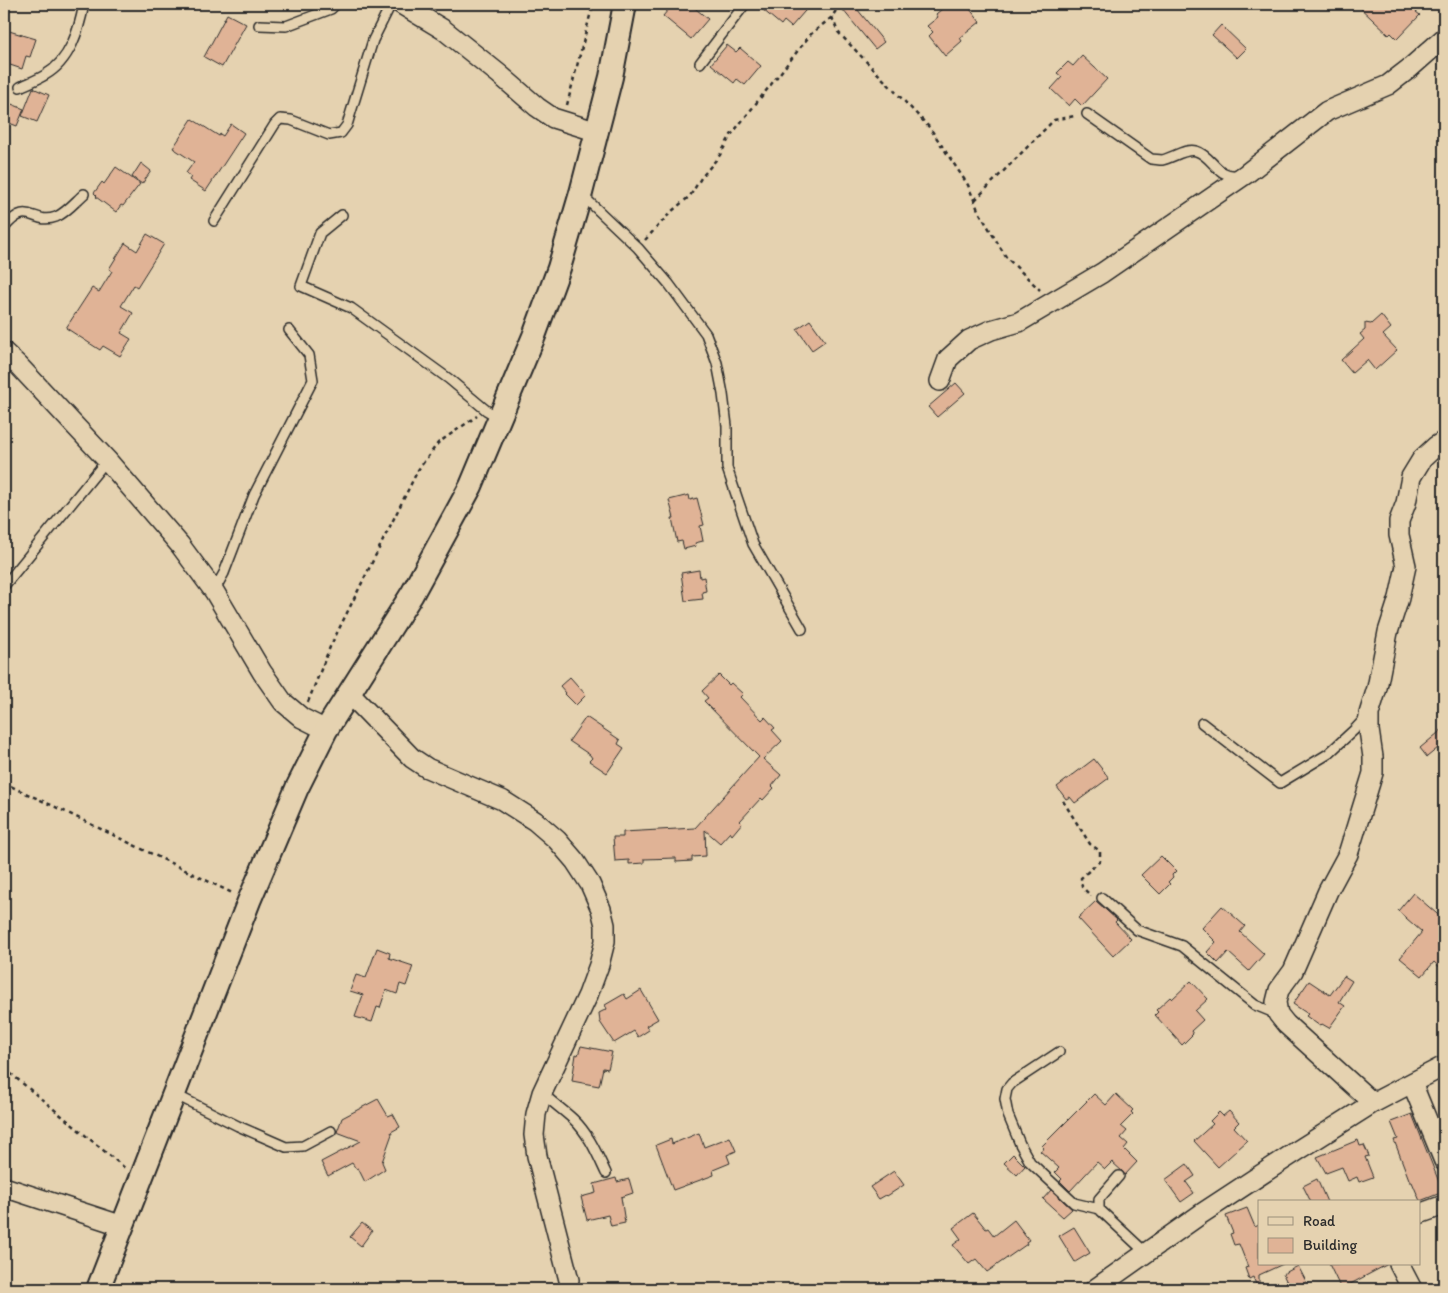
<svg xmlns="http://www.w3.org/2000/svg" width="1448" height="1293" font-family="Itim,sans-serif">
<rect width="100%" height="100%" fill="#e5d2b0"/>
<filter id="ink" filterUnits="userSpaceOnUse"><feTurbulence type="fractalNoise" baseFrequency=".02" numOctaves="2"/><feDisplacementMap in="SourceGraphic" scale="10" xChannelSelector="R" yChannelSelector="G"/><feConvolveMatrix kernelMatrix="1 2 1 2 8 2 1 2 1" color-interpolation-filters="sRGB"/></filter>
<g filter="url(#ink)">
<path fill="#e0b396" stroke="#2b2b2b" d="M673 4H690L708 19 691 39 663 16Z
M756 4H811L791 27 784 21 781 25Z
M838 4H853L884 42 875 49Z
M948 4H966L980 22 960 38 962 41 945 56 929 36 933 32 927 26 938 17 936 14Z
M1356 4H1424L1416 12 1420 15 1397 39 1391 33 1389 35Z
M227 14 246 24 222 67 204 57Z
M1221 25 1246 49 1237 58 1212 35Z
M9 31 36 39 30 57 26 56 22 69 4 63V33L7 34Z
M727 45 736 52 740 48 761 66 745 85 737 79 734 83 711 64Z
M1082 56 1107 79 1082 106 1075 99 1069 106 1051 89 1062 77 1057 73 1068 62 1073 66Z
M33 88 49 95 37 122 22 116Z
M4 101 24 109 17 126 4 121Z
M192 119 219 136 220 134 223 136 231 124 244 133 206 191 189 180 191 177 186 173 194 162 173 148Z
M141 163 151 171 142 184 132 177Z
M116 167 140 184 123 206 121 205 116 212 96 197 97 196 94 193 102 182 104 184Z
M147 234 164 244 137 287 134 285 121 306 133 313 121 333 131 339 120 356 103 346 100 350 66 328 92 288 99 292 112 271 109 269 125 243 137 251Z
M1381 315 1391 328 1383 335 1397 350 1375 370 1367 360 1352 373 1341 360 1364 339 1360 334 1365 330V323L1371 324Z
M810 320 825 341 812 350 797 329Z
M956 383 965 393 937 417 928 407Z
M689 495 690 500 697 498 704 525 700 526 703 541 695 543 696 546 684 549 682 541 677 542 672 518H674L669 500Z
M699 570 700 578 704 577 706 591 702 592 703 599 685 601 681 573Z
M719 675 729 685 731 683 743 694 740 697 762 720 765 717 775 728 772 730 782 741 763 759 781 775 772 786 774 788 763 800 761 798 740 821 742 823 732 835 730 832 720 843 705 830 706 856 692 857V861L676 862V858L644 859V863L629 864V860L615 861 613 837H623V832L695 828 759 757 704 701 708 698 702 691Z
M570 677 586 695 576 705 565 694 566 693 560 686Z
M586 717 620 740 618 744 624 748 607 773 589 761 592 758 590 755 569 741Z
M1444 728V743L1427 757 1420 748Z
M1094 759 1109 778 1075 803 1070 797 1066 799 1057 787Z
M1161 856 1176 871 1172 875 1173 877 1168 882 1170 884 1160 894 1141 875Z
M1413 893 1444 920V971L1434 962 1422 976 1400 958 1422 932 1398 911Z
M1096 901 1117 920 1115 922 1131 939 1113 956 1078 918Z
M1222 906 1245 926 1240 932 1264 954 1249 971 1228 952 1218 963 1207 952 1216 942 1202 928Z
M377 948 390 953 389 958 413 966 406 986 400 984 397 994 386 990 380 1008 377 1007 372 1022 355 1017 363 995 350 991 356 975 366 978Z
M1344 976 1352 981 1339 1002 1345 1006 1329 1028 1322 1024 1320 1026 1306 1016 1308 1014 1293 1004 1309 981 1330 995Z
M1191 981 1208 999 1195 1011 1203 1020 1191 1031 1193 1034 1182 1045 1155 1015 1158 1012 1156 1010 1170 997 1172 999Z
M641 990 658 1019 646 1026 649 1030 638 1037 634 1031 614 1043 600 1022 599 1013 607 1009 605 1005 624 994 627 999Z
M581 1046 612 1052 608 1069 603 1068 599 1086 572 1081 576 1054 578 1055Z
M1094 1094 1106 1105 1116 1094 1133 1110 1131 1112 1133 1114 1121 1126 1127 1131 1121 1138 1128 1144 1124 1149 1137 1162 1125 1175 1123 1172 1112 1162 1105 1169 1097 1162 1070 1191 1060 1181 1062 1179 1055 1172 1059 1168 1040 1151 1044 1148 1042 1146Z
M378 1099 388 1116 393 1114 400 1127 391 1132 392 1134 382 1162 385 1169 365 1182 358 1168 356 1169 352 1163 328 1176 321 1162 361 1141 337 1132 342 1118Z
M1229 1111 1239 1122 1234 1127 1247 1141 1218 1167 1194 1141 1213 1124 1210 1121 1219 1112 1223 1116Z
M1412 1114 1443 1192 1420 1201 1412 1182H1410L1394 1140 1398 1139 1391 1122Z
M699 1133 704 1147 730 1137 736 1151 727 1155 730 1163 713 1170 714 1175 673 1190 656 1145 671 1139 672 1144Z
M1358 1140 1360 1146 1364 1145 1369 1156 1365 1157 1373 1177 1359 1182 1357 1177 1348 1181 1342 1167 1326 1173 1317 1157Z
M1013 1154 1025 1166 1017 1175 1004 1163Z
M1187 1164 1195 1176 1186 1182 1194 1193 1181 1202 1165 1180Z
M894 1171 904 1185 887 1196 886 1195 879 1199 870 1187Z
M616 1178 617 1182 629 1179 633 1193 621 1197 625 1223 611 1226 608 1215 587 1220 581 1197 596 1193 594 1184Z
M1317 1179 1327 1202H1311L1303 1186Z
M1051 1190 1072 1209 1063 1217 1043 1199Z
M1247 1208 1255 1227 1259 1225V1264H1283L1259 1275V1289H1258L1253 1277 1249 1279 1245 1268 1248 1267 1239 1244 1234 1245 1230 1234 1233 1233 1226 1216Z
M973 1213 986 1229 988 1228 994 1236 1014 1220 1029 1240 1026 1242 1027 1244 987 1272 976 1259 969 1264 953 1245 961 1239 953 1228Z
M362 1223 372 1231 361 1246 350 1237Z
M1074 1227 1090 1253 1075 1262 1059 1236Z
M1329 1264H1388L1341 1289Z
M1298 1266 1310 1289H1290L1283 1274Z"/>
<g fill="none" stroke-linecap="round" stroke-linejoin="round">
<defs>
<path id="service" d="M259 25 286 26 331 9 336 4
M700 63 745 4
M20 87C28 83 37 80 45 75 70 61 79 30 84 4
M1087 114 1151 159C1154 159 1159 160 1162 160 1173 158 1185 148 1196 151 1213 156 1216 178 1238 175
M581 194 638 248 669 284 706 334 717 363 723 394 727 426V468L753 544 802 629
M342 215 320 233 301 286 351 308 449 379 486 410 500 418
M214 221 275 124 280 119 291 120 329 135 341 133 347 125 373 40 391 4
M4 228C29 198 32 226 56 217 66 213 76 201 84 194
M4 586 107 460
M214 591 224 573 254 495 313 380 309 355 289 330
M1202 723 1280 783 1328 754 1355 729 1367 716
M1102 898 1137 930 1182 946 1255 1005 1277 1014
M1059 1052 1012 1083 1007 1089 1005 1099 1008 1115 1020 1144 1030 1162 1074 1203 1099 1209
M542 1093C552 1102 563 1110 573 1119 589 1134 597 1154 606 1173
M174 1094 238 1126 286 1147 303 1146 331 1131
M1119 1176 1099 1199V1209L1145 1252"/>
<path id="minor" d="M401 4 444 30 499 74 537 107 553 118 598 132
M4 352 19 366 107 460 180 545 214 591 262 672 283 702 302 718 326 730
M940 381 948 359 969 340 991 330 1019 322 1102 273 1246 174 1327 111 1388 85 1410 68 1444 38
M349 693 412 758 427 768 502 800 535 821 557 840 575 861 590 884 601 909 605 925V941L599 965 588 995 542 1093 536 1114 534 1135 537 1156 569 1280
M1412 1083 1444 1161
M1373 1103 1286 1024 1278 1014 1276 1002 1279 990 1293 971 1328 891 1348 854 1373 773V757L1369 730V714L1377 688 1388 632 1399 598 1406 566 1399 535V521L1406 503 1411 477 1422 459 1436 446 1444 441
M4 1187 123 1226
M1419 1214 1444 1205
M1399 1264 1412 1289
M1095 1289 1201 1214 1297 1151 1373 1103 1444 1066"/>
<path id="tertiary" d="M98 1289 249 901 297 788 326 730 412 594 471 486 534 336 559 268 581 193 611 77 625 4"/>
</defs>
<use href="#service" stroke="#2b2b2b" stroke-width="12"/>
<use href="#minor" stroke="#2b2b2b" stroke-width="22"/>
<use href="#tertiary" stroke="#2b2b2b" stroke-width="26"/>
<path stroke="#2b2b2b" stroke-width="2.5" stroke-dasharray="4 4" stroke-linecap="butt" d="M832 17 838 32 930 128 968 185 978 210 1006 257 1040 290
M567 105 593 4
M975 200 1054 120 1075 116
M645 240 672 211 690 196 701 178 720 155 731 135 811 34 832 17 840 4
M308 702 330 647 418 470 438 443 477 416
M4 783 64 811 232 893
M1063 801 1090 844 1100 851V861L1081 878 1082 887 1091 896
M4 1068 126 1169"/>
<use href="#service" stroke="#e5d2b0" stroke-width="9"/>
<use href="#minor" stroke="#e5d2b0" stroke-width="19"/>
<use href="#tertiary" stroke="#e5d2b0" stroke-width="22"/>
</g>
</g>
<rect width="1448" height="1293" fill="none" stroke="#e5d2b0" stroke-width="20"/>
<rect x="10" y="10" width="1428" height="1273" fill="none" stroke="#2b2b2b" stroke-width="2" filter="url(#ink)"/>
<rect x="1258" y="1200" width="162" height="65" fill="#e5d2b0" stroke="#9b8f7b"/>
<rect x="1268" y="1217" width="25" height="8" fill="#e5d2b0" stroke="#9b8f7b"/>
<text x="1303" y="1226" font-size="15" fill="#2b2b2b">Road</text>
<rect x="1268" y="1238" width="25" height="15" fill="#e0b396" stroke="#9b8f7b"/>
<text x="1303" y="1250" font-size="15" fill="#2b2b2b">Building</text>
</svg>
